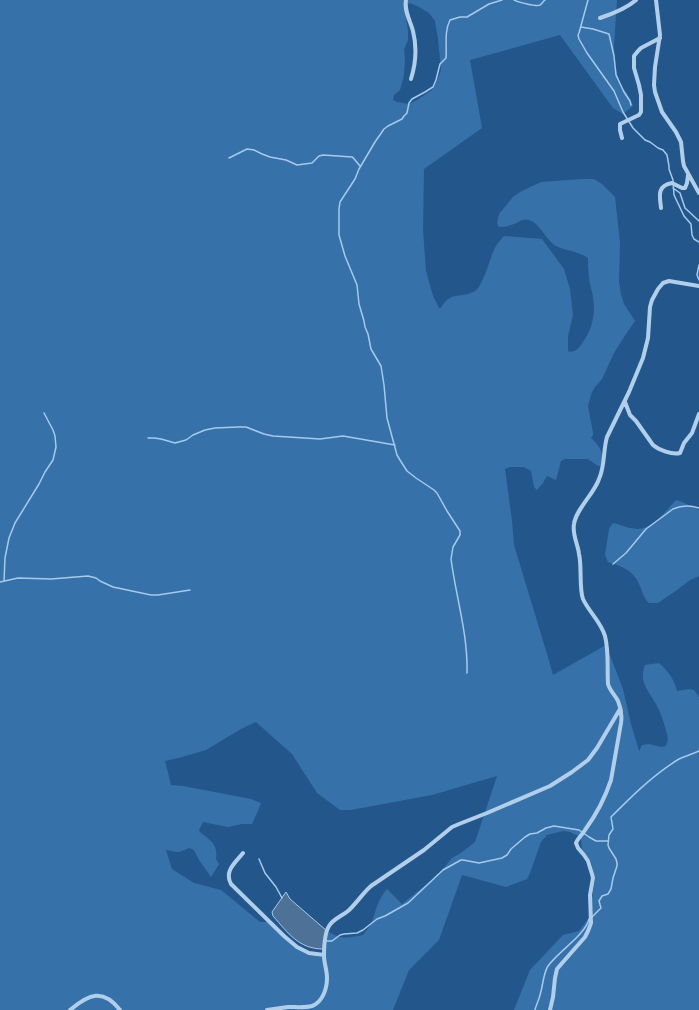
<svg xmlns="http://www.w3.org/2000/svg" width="699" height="1010" font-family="Figtree,sans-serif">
<rect width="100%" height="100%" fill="#23578c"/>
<path fill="#3771a9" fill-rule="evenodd" d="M0 0H617L614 45 615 66 621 86 627 93 633 106 623 114 613 108 560 35 470 60 482 128 424 169 423 230 426 271 433 296 439 308H441C450 290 463 299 475 291 484 285 490 256 496 246 498 243 501 239 504 236L542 239 564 269 570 289 573 315 568 336V350L569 352C576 352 579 348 583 342 594 327 596 309 592 292 591 287 589 282 589 277 588 270 588 264 588 258 578 251 566 251 556 246 546 240 540 223 529 220 523 218 519 222 514 224 509 226 504 227 499 227L497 223 499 214 513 197 520 192 541 182 583 179H594L602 184 615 197 620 243 619 282 621 294 624 304 635 321 626 334 614 353 602 379 595 387 592 392 588 406 593 433V435L591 438C600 446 605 454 600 466H598L588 459H565L561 461 556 480 547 476 543 483 537 490 534 487 531 471 524 467H510L505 469 512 521 514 545 547 654 553 675 606 645 623 689 631 724 639 751 642 745 649 744 661 747 666 746 668 739C666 729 662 715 657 706 650 692 638 683 645 665L659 663C668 671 674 679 677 691L689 689 694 690 699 697V1010H514L530 970 563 935 579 931 589 918 595 879 591 862 582 849 581 839 580 837 570 832 563 831 547 835 541 842 530 873 527 879 506 887 462 875 439 940 409 970 393 1010H0ZM410 3 419 7 429 13 435 21 438 39 441 70 437 81 432 90 417 100 409 104 397 102 393 100 394 95 400 90 404 75 405 59 404 49 408 40V31L405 11 407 5ZM256 722 292 754 317 793 340 810H351L432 795 497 776 475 842 461 853 452 858 438 875 402 904 387 889C378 899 376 910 372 922 370 926 366 931 363 935 346 938 342 940 327 931L323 957H320L313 955 295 946 271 922H260L237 903 221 890 194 883 172 869 166 850C179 852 176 854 189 848L194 850 199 860 211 877 219 864 216 859C218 844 211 841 200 832L199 830 203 822 228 827 242 824H252L257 813 261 803 251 799 183 786 171 785 165 761 182 757 206 750 241 729Z
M676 500 682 502 699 510V576L690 580 677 590 658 603H649C643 597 643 593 640 586 634 571 624 567 608 562L605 555 609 529 613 523C621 525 630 529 638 529 652 529 667 510 676 500Z"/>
<path fill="#4d7197" stroke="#a5caec" d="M286 892 290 899 327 931 323 949C299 949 288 933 273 916L272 912Z"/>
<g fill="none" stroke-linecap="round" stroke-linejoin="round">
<path stroke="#a5caec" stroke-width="1.5" d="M514 0C517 2 537 7 540 5 542 4 543 1 545 0
M588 0 579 33 578 35 579 39 587 53 614 91 623 112 633 128 645 140 650 142 658 148 663 150 667 155 669 166V169L673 180 674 195 684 216 691 224 692 235 694 239 699 242
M581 27 593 29 609 34 614 56 616 75 624 92 630 101 631 105
M229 158 247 149 254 150 262 154 270 157 286 160 297 165 312 163 319 156 323 155 352 157C354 158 358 164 360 166
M673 188 680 193 685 208 699 221
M699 265 697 275 699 280
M148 438H154L161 439 175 443 186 440 193 435 205 430 215 428 238 427H246L264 434 273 436 320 439 343 436 395 445
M613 564 626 553 646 529 673 509C682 505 690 505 699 508
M4 581 5 558 9 538 15 523 39 484 45 472 53 460 56 447 55 436 53 430 44 413
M0 582 18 578 51 579 88 576 96 578 100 581 113 587 151 595H158L190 590
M467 673C468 634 456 597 451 559L453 547 460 535V531L447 511 437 493 434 490 416 478 407 471 400 460 397 455 387 418 384 385 381 366 371 349 368 334 365 327 364 321 359 304 357 285 345 256 339 235V209L340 202 355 179 359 169 375 142 384 129 388 126 402 119 404 116 407 113 409 103 412 99 425 92 433 87 436 80 440 64 446 58C447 45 444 32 450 20L460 17H467L489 4 502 0
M259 859 265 873 276 887 282 898
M592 917 601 908 599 901 602 896 608 894 611 889 613 878 617 866V863L616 859 609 848 608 845 609 835 613 829 611 817C632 796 653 775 679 759 685 756 693 754 699 751
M325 941H332L340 935 344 934 357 933 363 930 377 919 385 916 408 903 443 870 461 860H463L479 863 502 858 507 855 511 849 525 837 530 834 537 833 546 828 554 826 579 830 589 837 596 841H608
M535 1010C536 1005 539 1000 540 995 543 986 543 974 548 966 558 952 586 934 589 919"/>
<path stroke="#b1cfeb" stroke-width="4" d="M406 0C404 11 410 20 413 31 417 47 416 63 411 79
M656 0 660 35 655 67 654 85 655 92 662 112 676 132 681 142 683 161 684 166 699 193
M600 18C612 14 626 9 636 0
M622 138 620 130V124L639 115 641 112V95L639 85 634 68V56L638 51 641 48 660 38
M661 208C660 197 656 186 672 183L682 188H685L687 183 688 175
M625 402 630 415 636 421 653 445C659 450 672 455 680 453L684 443 692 433 699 414
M243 853C235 863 224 871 231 884L284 936 297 947 309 953 324 955
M70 1010C89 994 103 988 120 1010
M267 1010C274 1009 281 1008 288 1007 296 1007 305 1008 312 1006 323 1002 327 988 327 978 327 970 324 963 324 956 324 947 324 934 329 926 333 919 342 916 348 911 356 904 362 894 371 886L424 850 452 827 459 824 487 813 550 786 572 772 588 760 597 748 620 709
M550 1010 553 997 555 978 557 969 563 962 585 937 588 931 591 923 590 895 593 878 592 874 588 861 584 855 578 848 576 843C578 838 582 835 585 830 596 815 605 798 611 780L621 723C622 716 621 708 618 701 615 695 610 691 608 684 607 668 609 651 605 636 601 622 589 612 583 599 579 589 582 566 579 554 578 544 572 535 574 524 576 509 594 494 599 479 605 466 603 451 607 437L629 392 643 358 648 338 650 307 652 300 658 289 663 283 669 281 699 286"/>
</g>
</svg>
